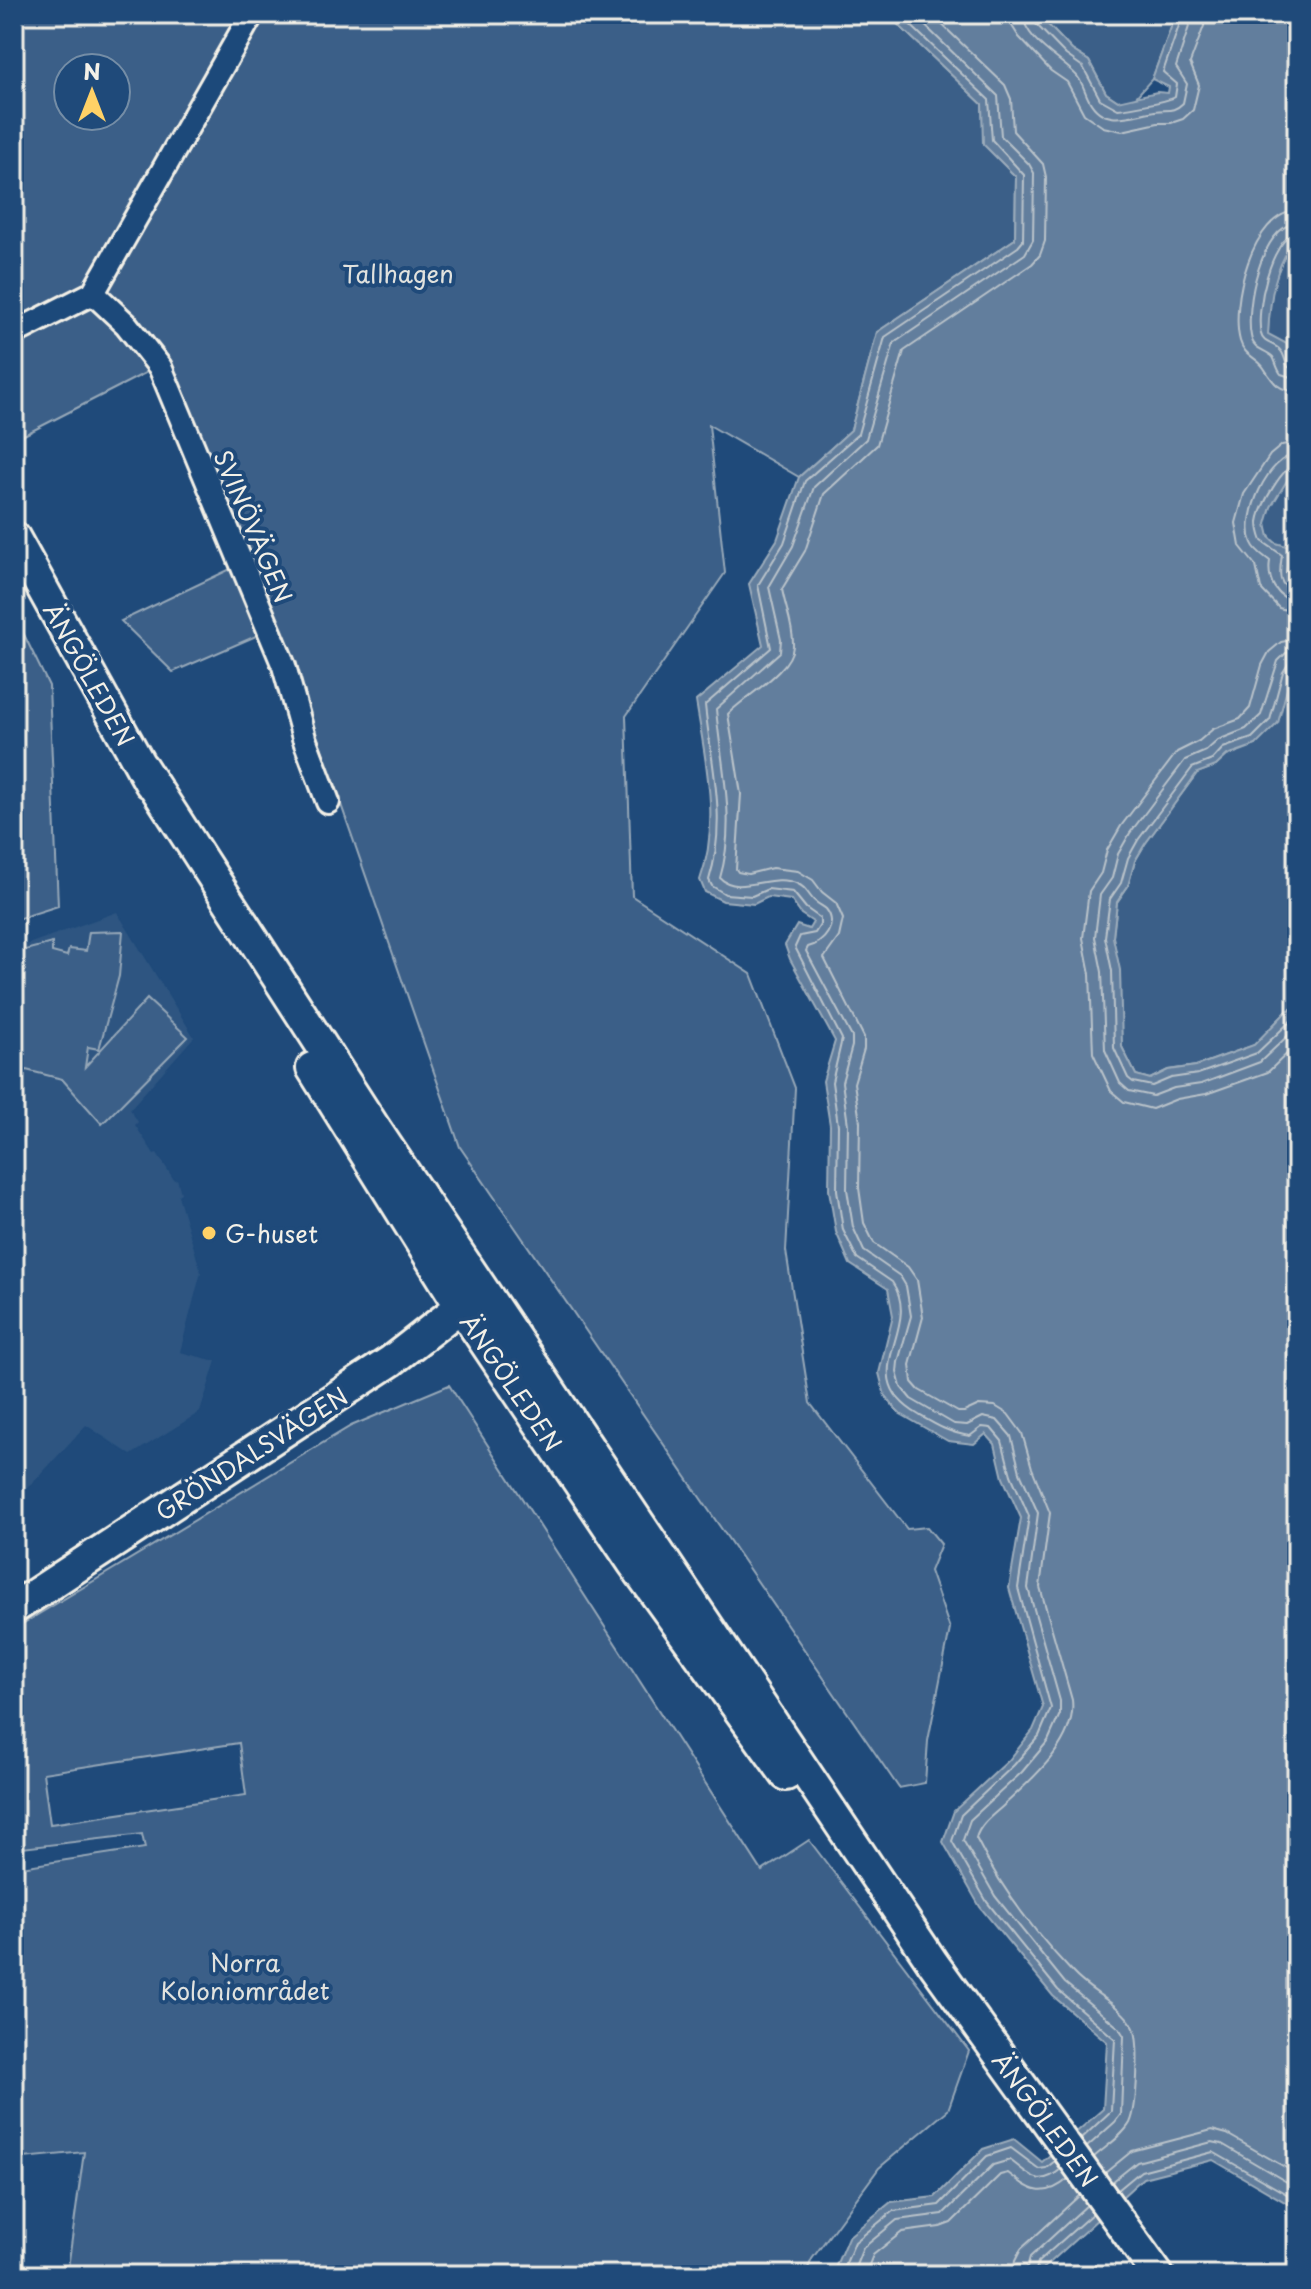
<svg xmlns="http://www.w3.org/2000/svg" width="1311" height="2289" font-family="'Playpen Sans',sans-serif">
<rect width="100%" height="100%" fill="#1f4a7a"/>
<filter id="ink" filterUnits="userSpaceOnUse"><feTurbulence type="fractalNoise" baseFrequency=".0125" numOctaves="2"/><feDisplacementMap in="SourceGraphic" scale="16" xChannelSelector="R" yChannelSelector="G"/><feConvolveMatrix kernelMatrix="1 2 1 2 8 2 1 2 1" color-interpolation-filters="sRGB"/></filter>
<g filter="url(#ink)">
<path fill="#2d5581" d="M117 912 194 1037 130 1109 138 1122 135 1125 154 1154 157 1153 174 1180 177 1179 181 1193 178 1195 201 1272 180 1352 216 1361 200 1412 131 1455 86 1425 32 1484 14 1497V949Z"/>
<path fill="#3a5f88" stroke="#97a8b8" stroke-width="2" fill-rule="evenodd" d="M14 14H887L982 104 984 144 1016 177 1015 239 877 332 851 430 799 477 709 425 725 573 626 716 632 896 751 974 795 1088 786 1251 810 1403 907 1529 927 1527 941 1544 930 1571 950 1629 928 1741 925 1783 899 1788 460 1147 279 626 173 672 121 621 237 566 157 367 22 436 14 417ZM68 68H116V116H68Z
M1038 14H1176L1152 79 1134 99 1118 101 1106 93 1089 61 1072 50Z
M1297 237V373L1295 365 1268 334C1269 298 1274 266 1297 237Z
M1297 464V584L1286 573 1290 558C1283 551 1272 542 1268 534 1258 510 1288 485 1297 464Z
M14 614 49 686 58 906 14 920Z
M1297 662V1006L1287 1011 1254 1045 1196 1066 1168 1070 1150 1079 1136 1075 1122 1047 1113 937 1117 902 1128 886 1135 861 1145 844 1197 773 1216 766 1227 756 1256 745Z
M123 931 119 976 99 1049 88 1047 85 1067 147 999 188 1037 102 1124 62 1079 14 1067V964L17 952 52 943V952L67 956 69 949 86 951 89 932Z
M449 1385 762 1871 809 1840 969 2051 948 2110 879 2168 812 2259 805 2275H67L84 2152 14 2159V1868L145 1848 142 1834 14 1849V1629L351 1426ZM239 1743 246 1795 50 1824 43 1773Z"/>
<path fill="#627e9d" stroke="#9cacbb" stroke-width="2" d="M887 14H1038L1072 50 1089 61 1106 93 1118 101 1157 92 1168 93 1169 87 1152 79 1176 14H1297V237C1274 266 1270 298 1268 334L1287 344 1297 373V464L1271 507 1266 524 1269 537 1276 543 1290 547 1286 573 1297 584V662L1291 674 1278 723 1256 745 1227 755 1216 766 1197 773 1145 844 1135 861 1128 886 1117 902 1113 937 1120 970 1122 1047 1136 1075 1150 1079 1168 1070 1196 1066 1254 1045 1287 1011 1297 1006V2209L1213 2160 1143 2178 1044 2268 1042 2275H832L848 2237 891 2202 935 2197 983 2149 1014 2139 1042 2162 1103 2109 1107 2042 1053 1996 980 1907 943 1842 954 1811 1009 1760 1033 1730 1043 1707 1009 1588 1021 1518 1003 1478 995 1444 986 1434 974 1444 948 1441 899 1413 885 1396 879 1373 893 1316 888 1289 850 1264 836 1232 829 1190 830 1125 823 1081 835 1041 790 959 785 945 797 925 809 929 813 922 801 914 791 900 768 897 754 904 723 901 705 892 700 880C721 823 705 759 696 701L763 645 749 584 777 540 799 477 851 430 877 332 1015 239 1016 177 983 144 982 104Z"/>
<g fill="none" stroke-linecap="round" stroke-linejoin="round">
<path stroke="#bac3ca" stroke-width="2" d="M899 14 989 100 992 140 1024 175 1023 241 1018 247 885 337 858 434 805 481 784 543 758 585 771 648 705 705C711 766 728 819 709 880L712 886 725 894 752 896 768 889 793 892 806 908 820 918V925L815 933 800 936 795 947 842 1039 832 1082 838 1125 837 1190 843 1230 857 1258 892 1282C925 1329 850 1375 919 1415 936 1425 949 1433 970 1436L982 1427 991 1428 1002 1441 1011 1475 1029 1516 1018 1588 1051 1708 1039 1736 1014 1765 961 1815 952 1841 987 1902 1058 1990 1115 2039 1111 2111 1081 2139
M913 14 998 96 1001 136 1029 164 1034 173 1033 240 1025 254 894 343 866 439 814 487 793 546 769 587 781 640 780 652 716 709C721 767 737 820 720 878 740 897 772 871 798 884 805 887 807 892 811 897 815 903 821 905 826 909 839 925 824 943 808 947L806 951 852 1037V1046L842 1082 848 1125 847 1189 853 1227 864 1251 900 1276 906 1286 911 1316 898 1362 897 1372 901 1387 911 1399 954 1424 967 1425 983 1417 997 1420 1011 1436 1020 1472 1038 1513 1028 1588 1060 1701V1714L1048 1741 1022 1772 970 1820 963 1840 995 1896 1065 1983 1119 2028 1124 2036 1121 2114 1115 2122 1087 2147
M931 14 1005 85 1011 99 1013 131 1043 164 1046 177 1045 241 1040 255 1032 264 904 351 877 445 824 494 805 551 782 589C785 607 794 627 793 646 792 671 745 696 728 714L741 794 736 869 738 872 748 874 772 868 798 871 813 880 822 892 836 903 843 919 839 937 824 958 864 1037V1049L854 1083 860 1122 859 1188 864 1223 874 1243 908 1267 917 1280 923 1317 910 1365 912 1382 919 1390 958 1412H964L979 1405 995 1406 1008 1414 1022 1433 1032 1468 1050 1513 1040 1587 1072 1700C1077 1742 1031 1780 1003 1806 992 1816 980 1824 976 1838 1000 1887 1036 1934 1073 1973 1090 1992 1120 2004 1133 2026 1141 2040 1137 2109 1130 2123 1122 2137 1105 2147 1094 2157
M1011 14 1012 26 1019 37 1051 71 1067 82 1084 114 1103 127 1122 131 1158 123H1171L1183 119 1193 110 1199 85 1190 63 1204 26 1205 14
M1023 14C1024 39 1058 57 1074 73 1082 79 1084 91 1089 100 1104 128 1131 115 1155 111 1167 109 1173 113 1183 103L1187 84 1176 67 1193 14
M1033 14 1035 23 1066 55 1083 67 1100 99 1118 109C1128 108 1169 101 1175 97L1177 84 1163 72 1183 14
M1297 211C1252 212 1230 305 1240 341 1244 356 1257 357 1264 368 1273 382 1278 391 1297 391
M1297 223C1261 225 1245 308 1251 336 1253 350 1265 349 1273 357 1276 362 1277 369 1281 374L1297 379
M1297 233C1271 236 1255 312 1261 334 1263 344 1274 343 1280 350 1284 353 1285 362 1288 367L1297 369
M1297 442 1282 445 1270 455 1244 494 1236 523 1240 546 1256 566 1261 589 1279 608 1297 613
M1297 454C1268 456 1241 517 1252 543 1255 551 1264 556 1270 561 1267 580 1276 599 1297 601
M1297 464C1282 466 1260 507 1258 522 1258 528 1260 536 1262 541L1282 555C1280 570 1275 588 1297 591
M1297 639 1281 642 1269 652 1262 665 1250 708 1240 719 1213 729 1199 741 1177 752 1121 826 1107 850 1101 873 1089 891 1083 938 1090 974 1093 1053 1111 1091 1124 1102 1152 1109 1177 1099 1206 1094 1268 1072 1297 1044
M1297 651 1286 653 1278 661 1261 715 1246 729 1218 740 1206 751 1185 760 1130 833 1118 854 1112 878 1100 895 1095 937 1102 972 1105 1050 1120 1083 1129 1091 1153 1096 1174 1088 1201 1084 1260 1062 1297 1027
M1297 661 1289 663 1283 672 1270 720 1252 738 1223 748 1212 760 1192 768 1138 840 1128 858 1121 883 1110 899 1105 937 1112 971 1114 1048 1128 1078 1133 1082 1152 1086 1171 1078 1198 1074 1257 1053 1297 1015
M1105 2173 1132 2151 1212 2130 1227 2134 1297 2174
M1112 2182 1137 2162 1212 2142 1222 2144 1297 2188
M1118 2190 1141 2171 1213 2152 1297 2200
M841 2275 855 2242 893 2211 939 2205 987 2156 1011 2148 1039 2169 1046 2168 1055 2161
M852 2275 863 2248 897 2220 943 2214 993 2165 1010 2160C1029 2174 1038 2189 1061 2169
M865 2275 873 2255 902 2232 940 2227 951 2223 1000 2175 1008 2173C1030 2190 1043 2200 1068 2179
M1013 2275 1015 2261 1021 2249 1080 2195
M1025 2275 1030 2257 1087 2205
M1035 2275 1038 2262 1093 2213"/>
<defs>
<path id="street" d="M93 293 126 324 160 367 284 666 304 738 328 802
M14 333 93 293 252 14"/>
<path id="secondary" d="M14 537 150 783
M142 767 374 1127 933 1963 1158 2275
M312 1068 461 1307 633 1563 786 1775
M14 1608 391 1361 474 1296"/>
</defs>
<use href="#street" stroke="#f4f1e8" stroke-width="28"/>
<use href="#secondary" stroke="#f4f1e8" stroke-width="36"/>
<use href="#street" stroke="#1f4a7a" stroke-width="22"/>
<use href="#secondary" stroke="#1f4a7a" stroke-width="30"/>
</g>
</g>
<circle fill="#ffd166" stroke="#1f4a7a" stroke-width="3" cx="209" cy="1233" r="8"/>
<g text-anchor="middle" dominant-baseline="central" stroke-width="8" stroke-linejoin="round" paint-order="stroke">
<g font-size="24" fill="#e1e2de" stroke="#1f4a7a">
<text x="398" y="273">Tallhagen</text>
<text x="245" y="1962">Norra<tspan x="245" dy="28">Koloniområdet</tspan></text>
</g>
<g font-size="24" fill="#f4f1e8" stroke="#1f4a7a">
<text transform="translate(254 526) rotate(67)">SVINÖVÄGEN</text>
<text transform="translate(90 674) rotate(61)">ÄNGÖLEDEN</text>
<text transform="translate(512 1382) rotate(56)">ÄNGÖLEDEN</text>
<text transform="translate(251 1453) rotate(-33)">GRÖNDALSVÄGEN</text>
<text transform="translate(1046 2119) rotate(54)">ÄNGÖLEDEN</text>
</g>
<g font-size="24" fill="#f4f1e8" stroke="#1f4a7a" text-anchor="start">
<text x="225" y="1233">G-huset</text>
</g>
</g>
<rect width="1311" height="2289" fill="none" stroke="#1f4a7a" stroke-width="48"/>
<rect x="24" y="24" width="1263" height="2241" fill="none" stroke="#f4f1e8" stroke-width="3" filter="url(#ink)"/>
<g transform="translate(92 92)"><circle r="38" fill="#1f4a7a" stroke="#748da6" stroke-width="2"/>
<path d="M0-6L14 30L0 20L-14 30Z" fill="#ffd166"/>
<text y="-12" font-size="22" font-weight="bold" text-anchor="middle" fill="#f4f1e8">N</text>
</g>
</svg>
